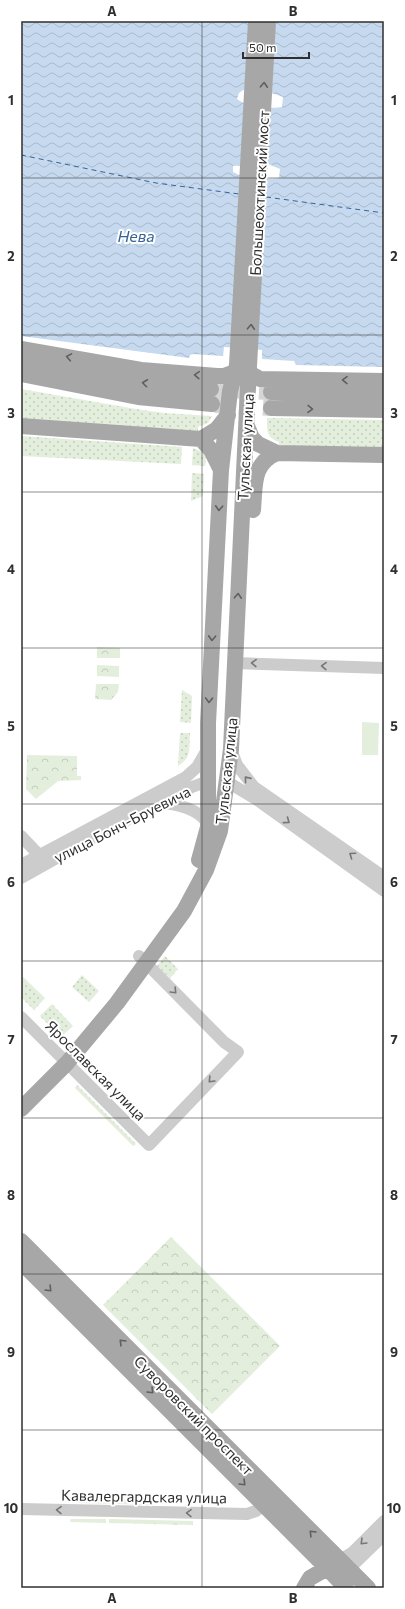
<svg xmlns="http://www.w3.org/2000/svg" width="405" height="1609" font-family="Commissioner,sans-serif">
<defs>
<pattern id="grass-dots" width="8" height="8" patternUnits="userSpaceOnUse"><rect width="8" height="8" fill="#e3eedc"/><path d="M2 2h.1M6 6h.1" fill="none" stroke="#c3ccbd" stroke-width="1.8" stroke-linecap="round"/></pattern>
<pattern id="forest-crowns" width="20" height="18" patternUnits="userSpaceOnUse"><rect width="20" height="18" fill="#e3eedc"/><path d="M2 6a3 3 0 1 1 6 0M12 15a3 3 0 1 1 6 0" fill="none" stroke="#c3ccbd"/></pattern>
<pattern id="water-waves" width="16" height="10" patternUnits="userSpaceOnUse"><rect width="16" height="10" fill="#c6d9ef"/><path d="M0 5q4-4 8 0t8 0" fill="none" stroke="#aabbcd"/></pattern>
</defs>
<rect width="100%" height="100%" fill="#fff"/>
<path fill="url(#grass-dots)" d="M21 389 136 409 164 413 212 416 208 423 198 427V433L21 421Z
M267 418 384 420V450L279 448V442C266 438 267 430 267 418Z
M21 436 182 447 181 464 21 456Z
M193 448 203 452 206 457 205 466 192 465Z
M192 473 204 474 203 496 191 501Z
M182 690 192 696 191 723 180 722Z
M180 733H190C189 749 192 758 178 766Z
M165 956 178 969 170 978 157 966Z
M21 975 45 998 34 1010 21 997Z
M82 975 99 991 89 1002 72 987Z
M52 1004 73 1026 61 1037 40 1016Z
M77 1085 136 1144 133 1146 75 1088Z"/>
<path fill="url(#forest-crowns)" d="M97 647 120 648V658H97Z
M97 665 119 666V677L97 676Z
M96 684H119L118 692 111 700 95 699Z
M27 755 77 756V776H81V780L58 781 36 799 26 789Z
M171 1237 280 1346 212 1414 103 1305Z
M76 1498 155 1500 154 1505 76 1503Z
M71 1519H106V1523L70 1522Z
M109 1519 193 1521V1525L109 1523Z"/>
<path fill="#e3eedc" d="M362 722 379 723 378 755H362Z"/>
<path fill="url(#water-waves)" fill-rule="evenodd" d="M21 21H384V367L296 365 294 361 262 359V350L224 347 223 356 193 354 190 355 189 358 21 336ZM243 90 275 94 283 97 282 107C269 109 249 108 237 99L239 93ZM268 164 280 169 279 178C265 180 245 179 233 172V166Z"/>
<g fill="none" stroke-linecap="round" stroke-linejoin="round">
<path stroke="#35649a" stroke-width="1" stroke-dasharray="5 4" stroke-linecap="butt" d="M21 155 156 183 239 194
M266 197 384 213"/>
<path stroke="#d5d5d5" stroke-width="16" stroke-dasharray="16 8" stroke-linecap="butt" d="M211 389 271 392
M215 405 271 408"/>
<path stroke="#ccc" stroke-width="12" d="M235 663 384 668
M231 749 237 765 254 787 384 877
M226 781 256 799 384 891
M161 803C177 804 199 809 207 823
M21 836 39 855
M21 865 186 777 197 767 208 748
M21 878 103 832 192 787 208 781
M21 1017 149 1145 238 1052 224 1042 139 956
M21 1509 247 1514 256 1511 264 1504
M340 1560 353 1552 384 1521
M349 1569 384 1535"/>
<path stroke="#a7a7a7" stroke-width="16" d="M21 349 141 370 217 376H224L235 372
M21 361 140 382 211 389
M249 373 260 379 384 381
M21 374 138 397 212 404
M271 392 384 394
M271 408 384 410
M21 426 201 439 217 429 228 415
M247 426 252 438 258 444 277 453 384 455
M201 439 211 450 221 470
M253 510C255 486 252 463 277 453
M199 860 208 827V723L221 470 230 391 237 365 256 21
M21 1109 67 1063 117 1003 184 911 206 870 220 831 231 749 249 366 268 21
M21 1241 368 1588
M21 1262 327 1568 346 1588
M304 1588 310 1578 336 1563"/>
</g>
<defs><path id="oneway-chevron" d="M-2-3.5L2.5 0L-2 3.5" fill="none" stroke-width="1.6" stroke-linecap="round" stroke-linejoin="round"/></defs>
<g stroke="#5f5f5f">
<use href="#oneway-chevron" transform="translate(264 85) rotate(-87)"/>
<use href="#oneway-chevron" transform="translate(251 327) rotate(-87)"/>
<use href="#oneway-chevron" transform="translate(69 357) rotate(-170)"/>
<use href="#oneway-chevron" transform="translate(197 375) rotate(-176)"/>
<use href="#oneway-chevron" transform="translate(345 380) rotate(-179)"/>
<use href="#oneway-chevron" transform="translate(145 383) rotate(-173)"/>
<use href="#oneway-chevron" transform="translate(310 409) rotate(1)"/>
<use href="#oneway-chevron" transform="translate(219 508) rotate(93)"/>
<use href="#oneway-chevron" transform="translate(238 596) rotate(-87)"/>
<use href="#oneway-chevron" transform="translate(212 638) rotate(93)"/>
<use href="#oneway-chevron" transform="translate(209 700) rotate(92)"/>
<use href="#oneway-chevron" transform="translate(49 1289) rotate(45)"/>
<use href="#oneway-chevron" transform="translate(122 1342) rotate(-135)"/>
<use href="#oneway-chevron" transform="translate(151 1391) rotate(45)"/>
<use href="#oneway-chevron" transform="translate(243 1483) rotate(45)"/>
<use href="#oneway-chevron" transform="translate(312 1533) rotate(-135)"/>
</g>
<g stroke="#767676">
<use href="#oneway-chevron" transform="translate(254 663) rotate(-178)"/>
<use href="#oneway-chevron" transform="translate(324 666) rotate(-178)"/>
<use href="#oneway-chevron" transform="translate(247 779) rotate(-129)"/>
<use href="#oneway-chevron" transform="translate(287 821) rotate(36)"/>
<use href="#oneway-chevron" transform="translate(352 855) rotate(-145)"/>
<use href="#oneway-chevron" transform="translate(174 991) rotate(46)"/>
<use href="#oneway-chevron" transform="translate(211 1080) rotate(134)"/>
<use href="#oneway-chevron" transform="translate(59 1510) rotate(-179)"/>
<use href="#oneway-chevron" transform="translate(189 1513) rotate(-179)"/>
<use href="#oneway-chevron" transform="translate(363 1542) rotate(135)"/>
</g>
<path fill="none" stroke="#2f2f2f" stroke-width="1" stroke-opacity="0.55" d="M202 21V1588M21 178H384M21 335H384M21 492H384M21 648H384M21 804H384M21 961H384M21 1118H384M21 1274H384M21 1430H384"/>
<g text-anchor="middle" dominant-baseline="central" stroke-width="4" stroke-linejoin="round" paint-order="stroke">
<g font-size="15" fill="#2f2f2f" stroke="#fff">
<text transform="translate(259 193) rotate(-87)">Большеохтинский мост</text>
<text transform="translate(245 447) rotate(-87)">Тульская улица</text>
<text transform="translate(226 771) rotate(-84)">Тульская улица</text>
<text transform="translate(122 824) rotate(-27)">улица Бонч-Бруевича</text>
<text transform="translate(96 1070) rotate(45)">Ярославская улица</text>
<text transform="translate(194 1415) rotate(45)">Суворовский проспект</text>
<text transform="translate(144 1496) rotate(1)">Кавалергардская улица</text>
</g>
<g font-size="16" font-style="italic" fill="#35649a" stroke="#fff">
<text x="136" y="235">Нева</text>
</g>
</g>
<rect width="405" height="1609" fill="none" stroke="#ffffff" stroke-width="44"/>
<path d="M243 52v6h66v-6" fill="none" stroke="#2f2f2f" stroke-width="2"/>
<text x="249" y="52" font-size="12" fill="#2f2f2f" stroke="#ffffff" stroke-width="3" paint-order="stroke">50 m</text>
<rect x="22" y="22" width="361" height="1565" fill="none" stroke="#2f2f2f" stroke-width="1.5"/>
<g font-size="13" text-anchor="middle" font-weight="bold" fill="#2f2f2f">
<text x="112" y="16">A</text>
<text x="293" y="16">B</text>
<text x="11" y="105">1</text>
<text x="394" y="105">1</text>
<text x="11" y="261">2</text>
<text x="394" y="261">2</text>
<text x="11" y="418">3</text>
<text x="394" y="418">3</text>
<text x="11" y="574">4</text>
<text x="394" y="574">4</text>
<text x="11" y="731">5</text>
<text x="394" y="731">5</text>
<text x="11" y="887">6</text>
<text x="394" y="887">6</text>
<text x="11" y="1044">7</text>
<text x="394" y="1044">7</text>
<text x="11" y="1200">8</text>
<text x="394" y="1200">8</text>
<text x="11" y="1357">9</text>
<text x="394" y="1357">9</text>
<text x="11" y="1513">10</text>
<text x="394" y="1513">10</text>
<text x="112" y="1603">A</text>
<text x="293" y="1603">B</text>
</g>
</svg>
